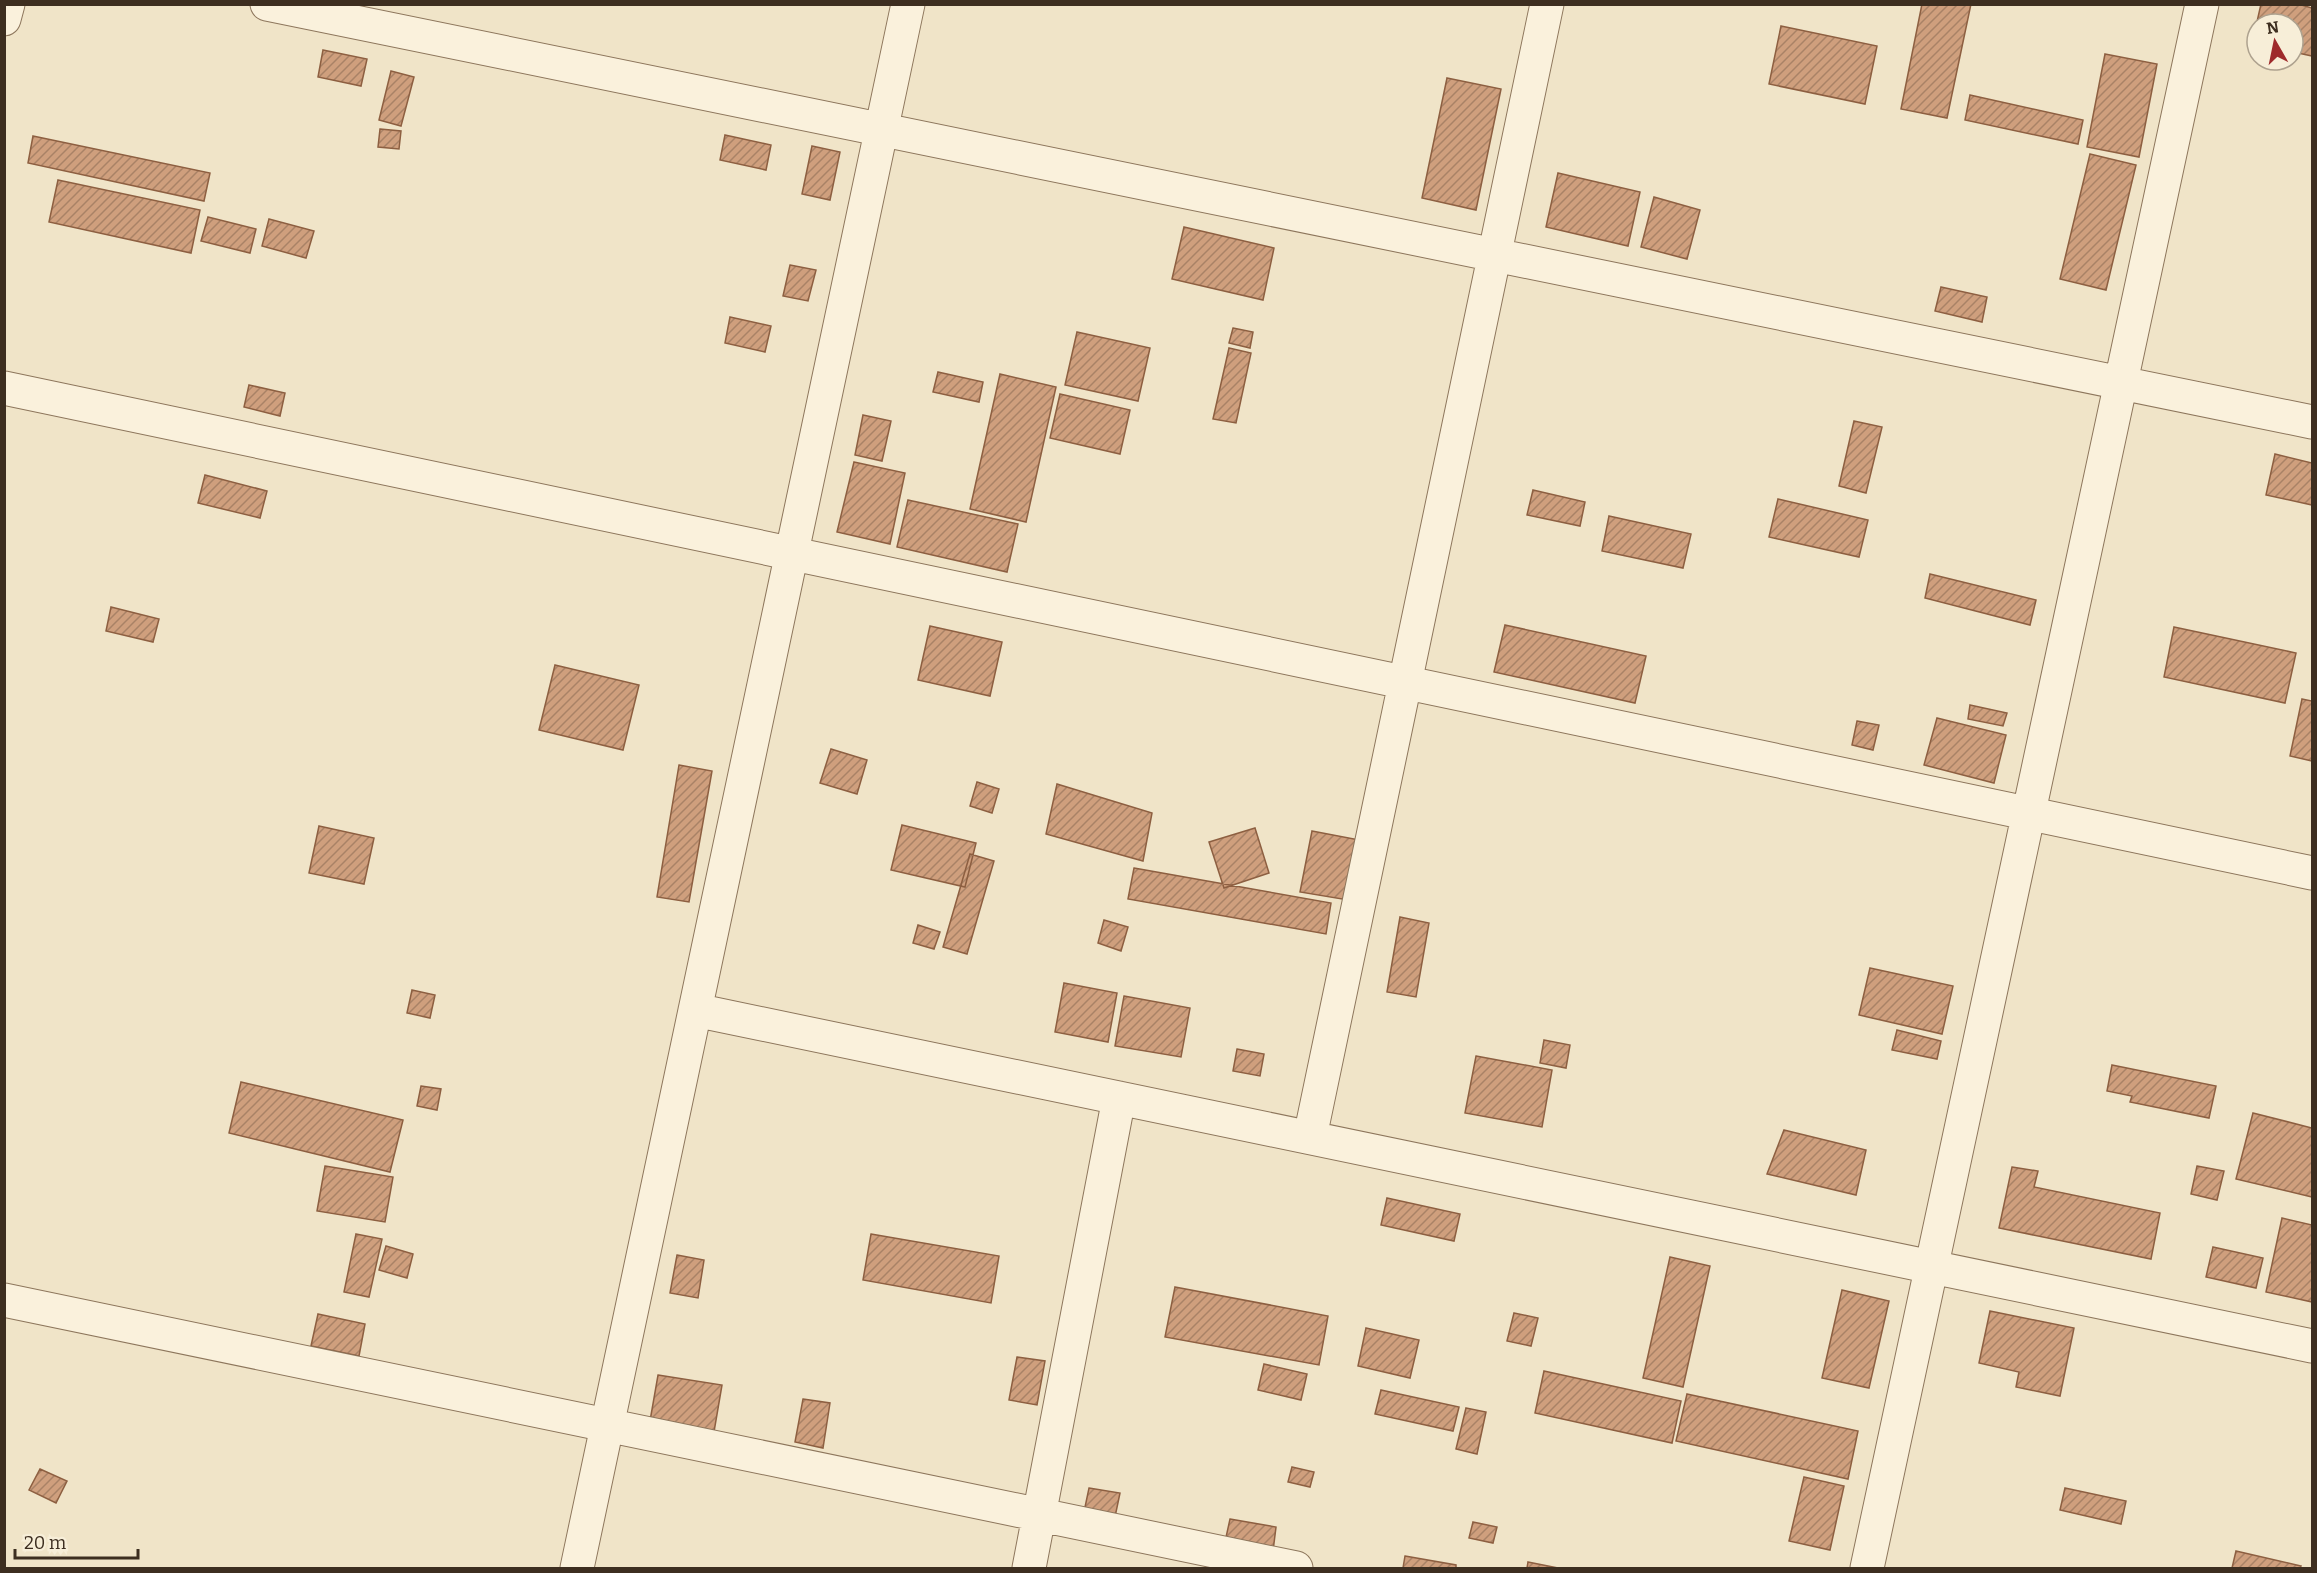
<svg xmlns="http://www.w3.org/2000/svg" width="2317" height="1573" font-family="Bitter,serif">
<defs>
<pattern id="building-hatch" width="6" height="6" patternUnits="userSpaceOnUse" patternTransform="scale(1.5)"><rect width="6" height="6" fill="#cf9f7d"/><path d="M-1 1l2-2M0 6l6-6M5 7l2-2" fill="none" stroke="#a98266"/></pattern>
</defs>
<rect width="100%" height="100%" fill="#f0e4c8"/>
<path fill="url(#building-hatch)" stroke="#8d5f41" stroke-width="1.5" d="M1922 4H1971L1947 118 1901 109Z
M2261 4H2298L2312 8V56L2293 52V24H2257V45L2252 44Z
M1781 26 1877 46 1865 104 1769 84Z
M323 50 367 59 361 86 318 77Z
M2105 54 2157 64 2139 157 2087 147Z
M391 71 414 77 401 126 379 120Z
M1447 78 1501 89 1476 210 1422 198Z
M1970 95 2083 120 2078 144 1965 120Z
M380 129 401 131 399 149 378 147Z
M725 135 771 145 766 170 720 160Z
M33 136 210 173 204 201 28 163Z
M812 146 840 152 830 200 802 194Z
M2090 154 2136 165 2106 290 2060 279Z
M1558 173 1640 192 1628 246 1546 227Z
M58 180 200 210 191 253 49 222Z
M1654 197 1700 210 1687 259 1641 247Z
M208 217 256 229 250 253 201 241Z
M269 219 314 231 306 258 262 246Z
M1184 227 1274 248 1263 300 1172 279Z
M790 265 816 270 808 301 783 296Z
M1941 287 1987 297 1982 322 1935 311Z
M730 317 771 326 765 352 725 343Z
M1233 328 1253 332 1250 348 1229 343Z
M1077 332 1150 348 1138 401 1065 385Z
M1229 348 1251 353 1236 423 1213 419Z
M938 372 983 382 979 402 933 392Z
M1000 374 1056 387 1026 522 970 509Z
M249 385 285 393 280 416 244 407Z
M1060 394 1130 410 1120 454 1050 438Z
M863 415 891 421 882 461 855 455Z
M1854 421 1882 427 1866 493 1839 486Z
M2275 454 2312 463V505L2266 495Z
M854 462 905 473 890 544 837 532Z
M205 475 267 491 260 518 198 503Z
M1533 490 1585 502 1580 526 1527 515Z
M1778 499 1868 520 1859 557 1769 537Z
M908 500 1018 524 1007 572 897 547Z
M1609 516 1691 534 1683 568 1602 551Z
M1930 574 2036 600 2030 625 1925 598Z
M111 607 159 619 153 642 106 631Z
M1505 625 1646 656 1635 703 1494 672Z
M930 626 1002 642 990 696 918 680Z
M2174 627 2296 653 2285 703 2164 677Z
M555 665 639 685 623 750 539 730Z
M2302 699 2312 701V761L2290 756Z
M1970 705 2007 713 2003 726 1968 719Z
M1937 718 2006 735 1994 783 1924 765Z
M1857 721 1879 725 1873 750 1852 745Z
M831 749 867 760 857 794 820 783Z
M679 765 712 771 689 902 657 897Z
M977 782 999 789 992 813 970 806Z
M1057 784 1152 813 1143 861 1046 834Z
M902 825 976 843 965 887 891 870Z
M319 826 374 838 364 884 309 873Z
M1255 828 1269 873 1224 888 1209 842Z
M1312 831 1370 842 1360 902 1300 892Z
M970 854 994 861 967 954 943 947Z
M1134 868 1331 903 1326 934 1128 899Z
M1400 917 1429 923 1416 997 1387 992Z
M1104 920 1128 927 1121 951 1098 943Z
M918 925 940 932 934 949 913 943Z
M1870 968 1953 986 1942 1034 1859 1015Z
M1064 983 1117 993 1108 1042 1055 1032Z
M412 990 435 995 430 1018 407 1013Z
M1124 996 1190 1008 1181 1057 1115 1046Z
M1897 1030 1941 1041 1937 1059 1892 1050Z
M1544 1040 1570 1045 1566 1068 1540 1063Z
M1237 1049 1264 1054 1260 1076 1233 1071Z
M1476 1056 1552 1070 1542 1127 1465 1113Z
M2112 1065 2216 1086 2209 1118 2130 1102 2132 1096 2107 1091Z
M241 1082 403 1120 390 1172 229 1133Z
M421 1086 441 1089 437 1110 417 1106Z
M2253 1113 2312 1128V1197L2236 1179Z
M1784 1130 1866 1150 1856 1195 1767 1174Z
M325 1166 393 1177 385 1222 317 1211Z
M2197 1166 2224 1171 2217 1200 2191 1194Z
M2012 1167 2038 1171 2034 1187 2160 1213 2151 1259 1999 1228Z
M1387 1198 1460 1214 1454 1241 1381 1225Z
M2282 1218 2312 1225V1302L2266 1292Z
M356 1234 382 1239 369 1297 344 1292Z
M871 1234 999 1256 991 1303 863 1280Z
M386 1246 413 1254 407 1278 379 1270Z
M2213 1247 2263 1258 2256 1288 2206 1277Z
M677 1255 704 1260 698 1298 670 1293Z
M1670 1257 1710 1266 1683 1387 1643 1378Z
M1175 1287 1328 1316 1319 1365 1165 1337Z
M1842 1290 1889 1301 1869 1388 1822 1378Z
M1990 1311 2074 1328 2060 1396 2016 1387 2019 1372 1979 1363Z
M1514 1313 1538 1318 1531 1346 1507 1341Z
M318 1314 365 1324 359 1356 311 1346Z
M1366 1328 1419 1340 1410 1378 1358 1366Z
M1017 1357 1045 1361 1037 1405 1009 1400Z
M1264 1364 1307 1374 1301 1400 1258 1390Z
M1544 1371 1681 1401 1672 1443 1535 1413Z
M658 1375 722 1385 714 1432 650 1421Z
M1381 1390 1459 1407 1453 1431 1375 1414Z
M1687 1394 1858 1431 1848 1479 1676 1441Z
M803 1399 830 1403 823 1448 795 1442Z
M1466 1408 1486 1412 1477 1454 1456 1449Z
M1292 1467 1314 1472 1310 1487 1288 1482Z
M40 1469 67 1481 56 1503 29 1490Z
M1804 1477 1844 1486 1830 1550 1789 1541Z
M1089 1488 1120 1493 1115 1517 1084 1512Z
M2065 1488 2126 1501 2121 1524 2060 1510Z
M1230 1519 1276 1527 1273 1551 1225 1542Z
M1473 1522 1497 1527 1493 1543 1469 1538Z
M2236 1551 2301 1566 2300 1568H2232Z
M1405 1556 1456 1565V1568H1403Z
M1528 1562 1558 1568H1527Z"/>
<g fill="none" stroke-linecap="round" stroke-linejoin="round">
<defs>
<path id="street" d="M267 4 2312 422
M4 19 8 4
M4 388 2312 873
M695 1010 2312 1346
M1310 1137 1547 4
M4 1300 1296 1568
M577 1568 908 4
M1029 1568 1119 1098
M1867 1568 2202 4"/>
</defs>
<use href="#street" stroke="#8d765c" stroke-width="35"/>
<use href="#street" stroke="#faf1dc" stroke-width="33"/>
</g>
<rect width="2317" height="1573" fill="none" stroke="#3d2e20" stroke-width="12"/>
<g transform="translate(2275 42) rotate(351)"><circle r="28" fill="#f7eed8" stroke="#ada18e" stroke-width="1.5"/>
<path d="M0-4.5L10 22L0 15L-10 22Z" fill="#9e2a2b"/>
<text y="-9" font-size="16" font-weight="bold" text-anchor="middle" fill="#3d2e20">N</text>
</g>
<path d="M15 1549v9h123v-9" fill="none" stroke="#3d2e20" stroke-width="3"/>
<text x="24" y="1549" font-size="18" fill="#3d2e20" stroke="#f7eed8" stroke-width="4.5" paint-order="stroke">20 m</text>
</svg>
